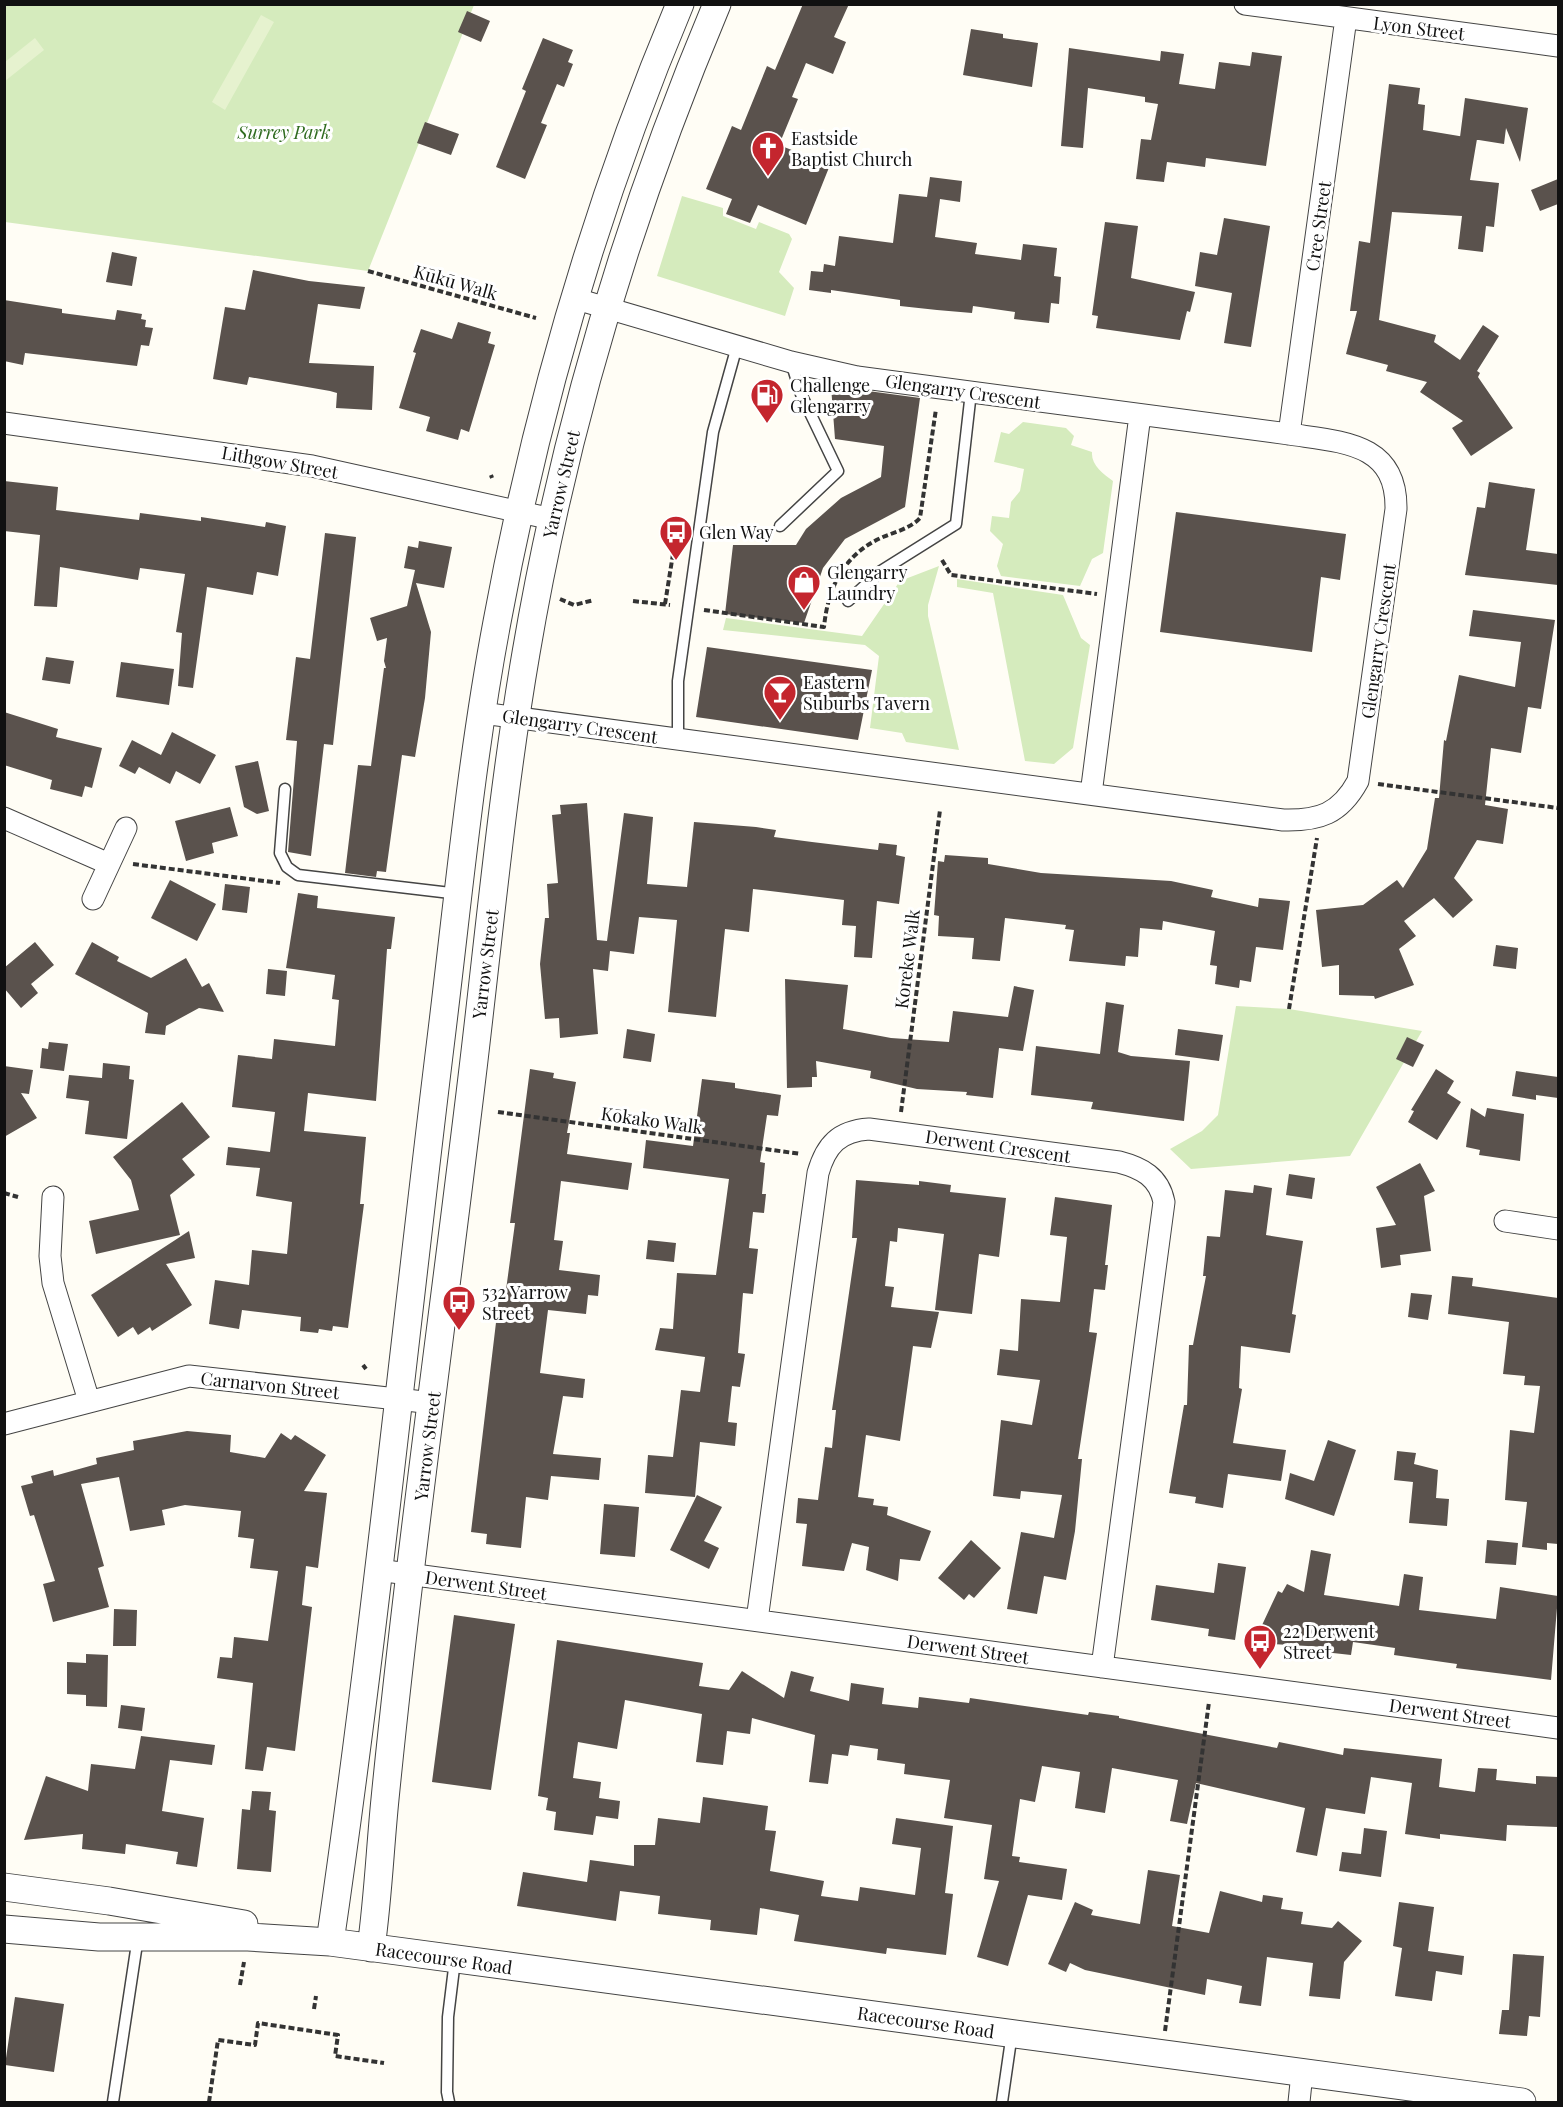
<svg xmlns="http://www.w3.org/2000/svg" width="1563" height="2107" font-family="'Playfair Display',serif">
<rect width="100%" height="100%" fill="#fffdf5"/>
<path fill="#d5ebbd" d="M5 5H474L368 271 5 222Z
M682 196 723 208V216L756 229 759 222 789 234 792 239 779 272 794 288 785 316 657 276Z
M1023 422 1066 428 1074 436 1071 445 1092 452C1091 465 1103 474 1113 481L1103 553 1092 559 1080 586 1001 576 997 566 1003 544 990 531 992 516 1009 518 1011 502 1020 491 1024 469 994 462 1001 432 1009 434Z
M939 566 928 605V616L959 750 906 742 902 733 870 728 879 656 865 645 723 630 726 618 862 636 900 581Z
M957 579 1063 595 1081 638 1090 645 1073 748 1054 764 1025 761 993 593 957 587Z
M1236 1006 1289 1009 1422 1031 1350 1156 1191 1169 1170 1149 1202 1131 1218 1115Z"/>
<path fill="#e6f2cf" d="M261 15 274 22 225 110 212 102Z
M35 38 44 50 5 81V62Z"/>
<path fill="#5a524d" d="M803 4H849L834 37 846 42 833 74 806 63 792 97 798 99 779 145 830 165 806 225 758 205 750 223 726 214 732 199 706 189 732 126 741 130 767 66 775 70Z
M467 11 490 21 481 42 458 32Z
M971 29 1003 34V38L1038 43 1032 87 963 75Z
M543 38 573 50 568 62 573 64 564 87 557 84 541 123 547 125 525 179 496 167 526 91 522 89Z
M1069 48 1160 61 1161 51 1184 54 1179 84 1215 89 1219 62 1250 66 1252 52 1282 56 1266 166 1206 158 1205 167 1167 162 1164 182 1136 179 1141 139 1151 140 1158 104 1145 102V97L1088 88 1083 148 1061 146Z
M1389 84 1420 88 1418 104 1425 105 1423 130 1477 139 1470 180 1499 183 1494 227 1486 226 1483 252 1458 249 1462 216 1392 212 1379 320 1436 335 1434 342 1460 360 1483 325 1499 336 1477 371 1480 373 1478 377 1513 428 1471 456 1452 428 1463 421 1420 392 1427 382 1386 371 1388 365 1346 354 1357 311H1350L1359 241 1370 243Z
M1465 98 1528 108 1520 162 1506 128 1504 144 1460 137Z
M425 122 459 134 451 155 417 143Z
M930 177 962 181 960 202 940 199 935 237 977 243 975 254 1021 260 1023 244 1057 248 1054 276 1061 277 1059 304 1051 303 1049 323 1014 319 1015 312 973 306 972 313 937 310 900 306V300L831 290V293L809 290 811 271 823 272 824 264 835 266 839 236 893 243 899 194 927 197Z
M1558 179V204L1540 211 1531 190Z
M1224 218 1270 226 1251 347 1224 343 1232 293 1195 286 1200 252 1217 255Z
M1105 222 1138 226 1131 278 1195 292 1190 312 1187 311 1180 340 1096 328 1098 316 1092 315Z
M112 252 137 257 132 286 106 282Z
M253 270 309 281 365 287 360 309 318 304 309 363 374 366 372 410 336 408 337 393 330 391 249 377 247 385 213 379 225 307 245 310Z
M4 300 62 309V313L115 320 117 310 142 314 141 319 146 320 145 327 153 328 149 346 141 345 137 366 25 353 23 365 4 361Z
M458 322 491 332 488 343 495 345 469 432 461 429 458 440 426 431 430 417 399 408 416 353 413 352 421 329 452 339Z
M831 386 920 398 905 507 845 539 823 568 804 623 725 614 733 545H796L806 529 841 498 881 477 884 446 835 439Z
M4 481 58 487 56 510 139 520 140 513 201 521V517L265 527 266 522 286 526 278 576 257 572 253 595 207 587 193 688 178 686 182 633 176 632 185 574 140 568 138 580 60 567 57 607 34 606 40 535 4 531Z
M1489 482 1535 489 1526 550 1558 554V585L1465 575 1477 507 1485 508Z
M1176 512 1346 534 1340 580 1321 577 1312 652 1160 632Z
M325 533 356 537 333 745 324 744 311 856 288 852 297 741 286 740 296 657 310 659Z
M419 541 452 547 444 588 416 583 431 632 425 698 415 757 402 755 386 872 377 871 376 877 345 873 358 765 371 766 384 668H386L384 661 387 638 377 641 370 618 407 606 415 570 404 568 408 546 418 548Z
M1473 610 1555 620 1541 709 1528 707 1521 753 1491 748 1485 805 1508 809 1503 844 1477 840 1454 878 1473 900 1453 918 1434 898 1404 921 1416 936 1399 949 1414 985 1375 999 1374 996 1339 995V965L1322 967 1316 910 1363 905 1397 880 1403 888 1427 849 1435 798H1439L1444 740 1446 741 1459 675 1515 687 1521 642 1469 636Z
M707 647 872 670 858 740 696 717Z
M46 657 74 661 70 684 42 680Z
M121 662 174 669 169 705 116 697Z
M4 712 58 729 56 737 102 748 92 788 85 786 82 797 50 789 52 780 4 765Z
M172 732 216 755 200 784 176 771 170 784 139 767 135 774 119 766 132 740 161 755Z
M258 761 269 811 257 814 244 807 235 766Z
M587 803 597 940 607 941 624 813 653 817 647 884 687 887 694 822 756 827 776 830 774 837 812 842 878 850 879 843 897 845 896 855 905 857 899 904 877 901 872 958 854 957 856 926 842 925 844 900 753 889 749 932 725 929 716 1017 668 1012 677 920 639 917 634 954 610 951 608 971 593 969 598 1034 560 1038 559 1018 545 1019 540 964 545 918H549L547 884 558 883 552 815 561 814 560 805Z
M230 807 238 836 212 843 214 853 186 861 175 821Z
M945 855 988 858V864L1041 873 1171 881 1213 890 1211 897 1258 907 1259 898 1290 901 1283 950 1256 947 1251 982 1240 980 1239 988 1215 984 1217 966 1210 965 1215 931 1163 921 1162 930 1140 928 1138 957 1126 956 1125 966 1069 961 1074 930 1065 929 1066 925 1005 918 1000 961 972 959 974 938 938 936 939 916 934 915 938 861 944 862Z
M170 880 216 904 197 941 151 918Z
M225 884 250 887 247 913 222 910Z
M298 893 318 896 317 908 395 917 391 949H387L376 1101 308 1093 304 1131 366 1137 360 1204H364L348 1328 333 1326 332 1331 319 1329 318 1333 300 1331 301 1317 242 1310 239 1329 209 1324 215 1280 249 1285 252 1250 287 1254 292 1202 256 1196 260 1168 226 1165 228 1147 270 1152 275 1112 232 1107 238 1055 272 1059 274 1039 335 1046 339 1000 332 999 335 975 286 968Z
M35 942 54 965 31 984 38 993 21 1008 4 988V968Z
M92 942 119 957 117 961 151 978 186 958 202 987 209 983 224 1012 199 1008 166 1026 165 1035 145 1033 148 1013 75 974Z
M1496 945 1518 948 1516 969 1493 966Z
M268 969 287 971 285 996 266 994Z
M785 979 848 985 843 1029 891 1038 949 1042 953 1011 1008 1017 1014 986 1034 990 1023 1051 999 1048 993 1098 966 1095 967 1092 917 1089 870 1078 871 1071 816 1061 817 1077H812V1087L787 1088Z
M1106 1002 1124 1005 1118 1052 1131 1056 1190 1061 1184 1121 1091 1109 1093 1102 1031 1095 1036 1046 1100 1054Z
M627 1029 655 1034 651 1062 623 1058Z
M1178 1029 1223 1035 1219 1061 1175 1055Z
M1407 1037 1424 1045 1413 1067 1396 1059Z
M49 1042 68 1044 64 1071 40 1068 42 1048 48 1049Z
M103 1063 130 1066 129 1079 134 1080 127 1139 85 1134 89 1101 66 1098 69 1075 102 1078Z
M4 1066 33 1070 29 1094 21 1093 37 1118 4 1137Z
M530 1069 554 1073 553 1078 576 1082 567 1133H570L567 1154 632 1163 628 1190 561 1181 554 1240 563 1241 559 1270 600 1275 598 1296 588 1295 586 1314 548 1310 540 1373 585 1379 583 1398 563 1396 553 1454 601 1458 599 1480 551 1476 548 1500 526 1497 521 1548 486 1544 487 1534 471 1532 500 1289 506 1290 515 1223H510Z
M1436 1069 1454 1081 1447 1093 1461 1102 1437 1140 1408 1122 1414 1111 1411 1110Z
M1516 1071 1558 1077V1098L1536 1095V1100L1512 1096Z
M702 1079 735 1083V1088L781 1095 778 1116 767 1115 760 1162 765 1163 762 1194H766L764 1213 753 1212 749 1248 758 1249 753 1294 743 1293 738 1353 745 1354 740 1387 732 1386 728 1422 737 1423 735 1446 700 1442 695 1497 645 1493 648 1455 673 1457 681 1390 700 1392 705 1357 655 1350 660 1328 673 1329 677 1273 716 1275 729 1179 643 1168 646 1140 693 1146Z
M182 1102 210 1137 182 1159 195 1175 170 1195 180 1235 96 1254 89 1221 139 1210 131 1180 113 1157Z
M1471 1108 1485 1117 1487 1108 1524 1114 1520 1161 1479 1155 1480 1150 1466 1147Z
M1420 1163 1435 1191 1424 1196 1431 1251 1400 1255 1401 1265 1381 1268 1376 1228 1396 1225 1376 1187Z
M1289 1174 1315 1178 1312 1199 1286 1195Z
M856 1180 919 1185V1181L951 1185 950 1192 1006 1198 999 1257 979 1254 972 1314 935 1310 944 1234 898 1228 897 1242 890 1241 885 1286 894 1287 891 1307 939 1312 931 1348 913 1346 900 1441 866 1435 858 1497 874 1499 873 1505 888 1507 887 1515 931 1531 920 1561 900 1559 898 1581 866 1570 869 1547 852 1543 844 1571 802 1566 807 1524 796 1523 798 1498 818 1500 825 1447 832 1448 836 1410H832L857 1238H852Z
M1254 1185 1272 1188 1266 1235 1303 1241 1292 1314 1296 1315 1290 1353 1241 1346 1239 1388 1242 1389 1233 1443 1286 1450 1281 1481 1228 1474 1223 1508 1195 1503 1196 1497 1169 1493 1184 1405H1187L1189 1345H1193L1206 1276H1203L1207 1236 1220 1237 1225 1190 1253 1193Z
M1055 1197 1112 1205 1105 1265H1108L1105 1290 1094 1289 1089 1332 1097 1333 1078 1459H1082L1075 1531 1066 1580 1044 1576 1037 1614 1007 1609 1021 1532 1054 1538 1062 1495 1021 1491 1020 1499 993 1496 1001 1420 1032 1425 1040 1380 997 1375 1000 1349 1018 1351 1021 1299 1060 1302 1067 1237 1050 1235Z
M189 1231 195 1258 166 1264 192 1305 152 1331 150 1327 138 1335 133 1327 118 1337 91 1295Z
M648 1240 676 1243 674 1262 646 1259Z
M1452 1276 1473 1278 1472 1286 1558 1298V1544L1547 1543V1550L1522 1547 1527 1502 1505 1500 1510 1430 1534 1433 1540 1386 1524 1385 1525 1376 1503 1374 1509 1322 1448 1314Z
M1411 1293 1432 1295 1428 1320 1408 1317Z
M187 1431 231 1435 230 1452 265 1458 281 1433 291 1440 295 1435 326 1455 304 1491 327 1493 318 1568 306 1566 302 1605 312 1607 295 1751 267 1747 263 1771 245 1769 253 1683 217 1678 220 1657 232 1658 234 1637 268 1641 278 1571 250 1568 254 1539 238 1537 241 1511 185 1505 162 1510 165 1525 130 1531 119 1477 81 1484 104 1566 98 1568 109 1607 53 1622 43 1584 55 1581 34 1515 30 1516 21 1486 33 1483 31 1476 53 1470 54 1476 97 1464 96 1458 134 1450 133 1441Z
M1328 1440 1356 1450 1334 1516 1285 1499 1290 1473 1314 1481Z
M1397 1451 1416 1453 1414 1464 1438 1470 1436 1498 1449 1499 1447 1526 1409 1523 1413 1482 1394 1480Z
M697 1495 722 1507 704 1541 719 1548 709 1569 670 1550Z
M604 1504 639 1507 635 1557 600 1554Z
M971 1540 1001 1568 974 1598 969 1594 964 1600 938 1578Z
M1487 1540 1518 1543 1516 1565 1485 1563Z
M1311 1550 1331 1554 1324 1595 1399 1606 1404 1574 1423 1577 1419 1610 1496 1619 1500 1587 1558 1596 1551 1680 1456 1668 1457 1664 1394 1655 1395 1648 1353 1642 1351 1655 1324 1652 1325 1647 1272 1644V1641L1256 1638 1278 1591 1282 1593 1287 1584 1304 1592Z
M1218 1563 1246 1567 1235 1640 1208 1636 1209 1629 1151 1620 1156 1585 1214 1593Z
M114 1609 137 1610 136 1646H113Z
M454 1615 515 1624 491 1790 432 1782Z
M557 1640 703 1663 699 1686 729 1690 742 1671 784 1698 791 1671 814 1677 810 1691 849 1701 851 1683 884 1688 882 1704 918 1708 919 1697 969 1703 970 1698 1088 1715 1089 1712 1119 1716V1718L1277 1748 1279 1742 1343 1755 1344 1748 1442 1759 1439 1787 1475 1792 1478 1768 1497 1769 1496 1780 1536 1784V1776L1558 1777V1827L1507 1825 1506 1841 1440 1834V1839L1405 1834 1412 1783 1371 1777 1365 1814 1326 1808 1317 1856 1296 1852 1305 1808 1196 1783 1187 1824 1170 1821 1178 1780 1112 1768 1105 1813 1075 1808 1080 1772 1042 1766 1035 1802 1020 1799 1012 1856 1020 1857 1019 1862 1067 1869 1062 1900 1028 1895 1008 1966 977 1957 999 1881 984 1879 992 1825 944 1818 950 1780 904 1774 905 1764 877 1760 878 1749 850 1745 848 1756 832 1754 828 1784 809 1782 815 1735 752 1718 750 1734 727 1731 723 1765 696 1762 702 1714 625 1700 617 1749 578 1742 573 1778 601 1782 599 1798 620 1801 618 1819 596 1816 593 1835 554 1830 556 1812 546 1810 548 1798 538 1796Z
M86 1654 108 1655 107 1707 86 1706V1695L67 1694V1662L86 1663Z
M121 1705 145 1708 142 1731 118 1728Z
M141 1736 215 1745 212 1765 170 1760 162 1811 204 1818 197 1867 176 1864 178 1852 126 1844 125 1854 82 1849 83 1834 24 1840 46 1776 88 1791 91 1764 135 1769Z
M252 1791 271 1792 269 1810 276 1811 271 1872 237 1869 242 1809 250 1810Z
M703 1797 768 1806 765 1830 776 1831 770 1871 824 1881 821 1896 858 1901 860 1887 915 1895 921 1848 892 1844 896 1818 953 1826 945 1893 953 1894 946 1955 887 1948 886 1954 794 1941 799 1915 760 1908 757 1935 710 1930 711 1920 658 1914 660 1896 620 1891 616 1921 517 1906 523 1872 587 1882 590 1860 634 1866V1845H655L658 1818 700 1823Z
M1364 1828 1387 1831 1381 1877 1339 1871 1342 1852 1361 1854Z
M1148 1870 1180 1875 1172 1926 1209 1933 1220 1891 1262 1902 1263 1895 1283 1898 1281 1909 1303 1912 1301 1924 1332 1928 1338 1921 1362 1941 1344 1962 1340 1999 1309 1996 1313 1963 1267 1957 1261 2006 1239 2003 1242 1986 1207 1979 1205 1995 1085 1970 1070 1963 1066 1972 1048 1964 1075 1902 1093 1910 1091 1915 1140 1924Z
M1399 1902 1434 1907 1428 1951 1464 1956 1462 1975 1436 1971 1432 2001 1395 1996 1402 1948 1393 1946Z
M1513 1954 1544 1956 1540 2017 1529 2016 1527 2036 1499 2034 1502 2010H1509Z
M15 1997 64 2004 54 2072 5 2065Z"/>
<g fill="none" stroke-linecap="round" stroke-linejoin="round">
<defs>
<path id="service" d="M780 526 838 471 801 394 791 362
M848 601 881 571 956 524 971 392
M678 739V681L713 432 737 346
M285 789 280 853 287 867 298 875 459 894
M113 2102 138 1937
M449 2102 447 2092 448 2017 455 1960
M1002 2102 1012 2033"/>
<path id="minor" d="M1245 4 1558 46
M4 423 312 466 552 519
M1289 434 1346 18
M482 713 1283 820C1319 821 1340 814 1358 781L1396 509C1397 442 1341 442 1289 434L857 377 791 362 573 298
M1091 794 1140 415
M4 818 109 864
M93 899 126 828
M53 1197 50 1256 53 1283 89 1401
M1505 1221 1558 1229
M4 1424 189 1376 433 1403
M378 1570 1558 1728
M757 1620 818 1173C826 1145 839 1131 869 1129L1119 1162C1142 1168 1159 1177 1164 1202L1102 1667
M1299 2102 1302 2073"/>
<path id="tertiary" d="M4 1887 109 1901 244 1924
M4 1929 99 1937H248L330 1942 1522 2102
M330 1942C373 1648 403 1351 439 1055 457 911 470 765 497 622 536 410 596 204 680 4
M371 1948C378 1898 380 1849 385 1799 409 1558 443 1318 472 1077 489 936 502 793 526 653 564 429 629 213 717 4"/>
</defs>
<use href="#service" stroke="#444" stroke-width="13"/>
<use href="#minor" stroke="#444" stroke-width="23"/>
<use href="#tertiary" stroke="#444" stroke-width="29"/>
<path stroke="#333" stroke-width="4" stroke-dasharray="6 3" stroke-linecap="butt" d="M368 271 536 318
M491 475 492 478
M942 560 951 575 1097 594
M560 599 574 605 594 600
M633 601 670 605
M665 604 673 554
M704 610 824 627C828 587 844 554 883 537 895 532 911 528 920 518L936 409
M1378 784 1558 808
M133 864 280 883
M1289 1009 1317 838
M498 1112 801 1154
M901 1112 940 810
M4 1193 18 1197
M363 1365 366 1369
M240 1985 244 1962
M314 2009 316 1996
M1165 2031 1209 1702
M209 2102 218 2040 255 2045 258 2023 338 2035 335 2056 384 2063"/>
<use href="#service" stroke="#fff" stroke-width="10"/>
<use href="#minor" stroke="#fff" stroke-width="21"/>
<use href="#tertiary" stroke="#fff" stroke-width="27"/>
</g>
<defs>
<symbol id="church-pin" viewBox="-11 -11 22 30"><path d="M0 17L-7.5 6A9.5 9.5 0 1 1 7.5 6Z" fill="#c4262e" stroke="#fff"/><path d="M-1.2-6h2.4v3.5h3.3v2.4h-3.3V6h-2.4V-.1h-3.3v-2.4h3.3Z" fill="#fff"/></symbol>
<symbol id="fuel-pin" viewBox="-11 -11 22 30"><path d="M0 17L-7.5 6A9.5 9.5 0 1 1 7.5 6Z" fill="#c4262e" stroke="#fff"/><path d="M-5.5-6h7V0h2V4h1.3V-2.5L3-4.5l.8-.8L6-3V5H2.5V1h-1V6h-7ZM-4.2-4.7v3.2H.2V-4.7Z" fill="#fff"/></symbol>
<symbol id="bus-pin" viewBox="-11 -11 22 30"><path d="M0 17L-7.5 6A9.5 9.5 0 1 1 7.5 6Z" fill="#c4262e" stroke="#fff"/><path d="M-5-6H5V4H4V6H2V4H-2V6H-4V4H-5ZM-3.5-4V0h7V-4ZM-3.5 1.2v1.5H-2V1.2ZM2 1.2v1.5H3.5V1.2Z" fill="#fff"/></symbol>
<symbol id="shop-pin" viewBox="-11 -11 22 30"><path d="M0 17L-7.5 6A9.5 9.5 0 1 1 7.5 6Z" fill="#c4262e" stroke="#fff"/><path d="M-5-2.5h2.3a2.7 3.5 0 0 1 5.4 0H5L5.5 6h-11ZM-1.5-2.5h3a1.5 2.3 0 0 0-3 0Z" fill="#fff"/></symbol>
<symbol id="bar-pin" viewBox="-11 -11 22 30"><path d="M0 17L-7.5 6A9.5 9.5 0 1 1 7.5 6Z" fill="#c4262e" stroke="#fff"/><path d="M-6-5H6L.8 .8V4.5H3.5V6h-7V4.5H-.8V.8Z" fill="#fff"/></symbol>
</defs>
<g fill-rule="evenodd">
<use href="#church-pin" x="749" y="129" width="38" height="52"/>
<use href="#fuel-pin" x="748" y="376" width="38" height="52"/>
<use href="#bus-pin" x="657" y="513" width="38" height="52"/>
<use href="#shop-pin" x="785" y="563" width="38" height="52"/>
<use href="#bar-pin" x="761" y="673" width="38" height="52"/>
<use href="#bus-pin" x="440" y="1283" width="38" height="52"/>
<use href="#bus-pin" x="1241" y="1622" width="38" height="52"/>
</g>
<g text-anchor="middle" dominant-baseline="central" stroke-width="6" stroke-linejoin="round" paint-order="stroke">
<g font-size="18" fill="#111" stroke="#fff">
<text transform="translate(1419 28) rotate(7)">Lyon Street</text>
<text transform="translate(1318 226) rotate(-82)">Cree Street</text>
<text transform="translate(456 282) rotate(16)">Kūkū Walk</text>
<text transform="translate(963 391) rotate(8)">Glengarry Crescent</text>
<text transform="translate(280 462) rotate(10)">Lithgow Street</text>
<text transform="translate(561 484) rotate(-77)">Yarrow Street</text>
<text transform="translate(1378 641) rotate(-82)">Glengarry Crescent</text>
<text transform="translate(580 726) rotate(8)">Glengarry Crescent</text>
<text transform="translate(907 959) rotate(-83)">Koreke Walk</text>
<text transform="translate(485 964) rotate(-83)">Yarrow Street</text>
<text transform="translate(652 1120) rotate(8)">Kōkako Walk</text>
<text transform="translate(998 1146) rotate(8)">Derwent Crescent</text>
<text transform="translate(270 1385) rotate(6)">Carnarvon Street</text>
<text transform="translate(427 1446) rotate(-83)">Yarrow Street</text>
<text transform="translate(486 1585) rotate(8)">Derwent Street</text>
<text transform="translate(968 1649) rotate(8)">Derwent Street</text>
<text transform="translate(1450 1713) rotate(8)">Derwent Street</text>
<text transform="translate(444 1958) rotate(8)">Racecourse Road</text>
<text transform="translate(926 2022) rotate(8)">Racecourse Road</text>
</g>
<g font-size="18" font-style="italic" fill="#2f6b1f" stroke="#fff">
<text x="284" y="132">Surrey Park</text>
</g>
<g font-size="18" fill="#111" stroke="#fff" text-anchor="start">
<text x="791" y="138">Eastside<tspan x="791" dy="21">Baptist Church</tspan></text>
<text x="790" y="385">Challenge<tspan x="790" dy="21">Glengarry</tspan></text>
<text x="699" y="532">Glen Way</text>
<text x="827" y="572">Glengarry<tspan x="827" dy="21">Laundry</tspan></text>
<text x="803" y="682">Eastern<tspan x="803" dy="21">Suburbs Tavern</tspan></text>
<text x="482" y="1292">532 Yarrow<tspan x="482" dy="21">Street</tspan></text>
<text x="1283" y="1631">22 Derwent<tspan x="1283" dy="21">Street</tspan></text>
</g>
</g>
<rect width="1563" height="2107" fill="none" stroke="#111111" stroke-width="12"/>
</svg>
